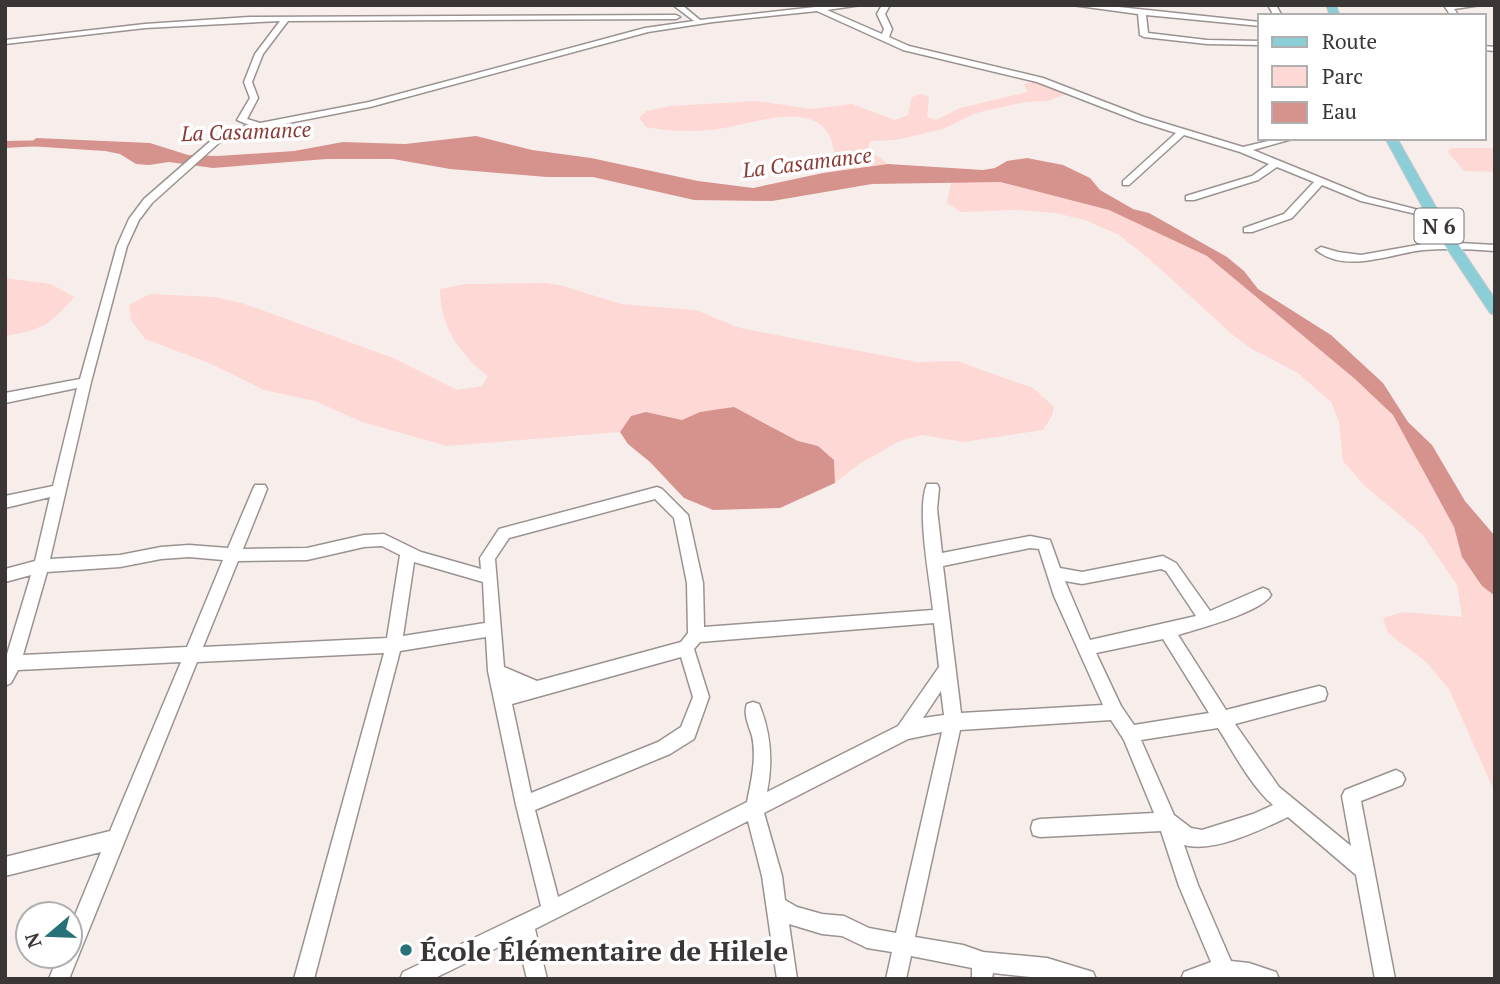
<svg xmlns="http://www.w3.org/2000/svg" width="1500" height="984" font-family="'PT Serif',serif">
<rect width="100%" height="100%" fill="#f7eeec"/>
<path fill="#fed8d4" d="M1034 82 1069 93 1048 101 1025 102 976 113 943 129 896 140 871 141 868 146 872 152 888 164 837 171C835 156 834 137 822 126 796 104 742 127 711 130 689 132 667 131 646 127L639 118 646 111 670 106 756 101 811 109 852 104 895 120 908 115 912 97 922 94 929 97 927 117 936 120 960 108 1028 92 1024 84Z
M1452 148H1495V172L1464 171 1447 151Z
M951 181 1000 182 1109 210 1207 256 1355 379 1393 415 1454 527 1462 557 1482 586 1495 596V793L1449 689 1425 661 1388 633 1383 618 1403 612 1462 617 1457 585 1422 534 1365 486 1343 461 1339 422 1331 402 1298 373 1252 349 1233 335 1147 257 1119 235 1085 220 1055 213 1015 210 961 212 947 203Z
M5 278 51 284 74 297C52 324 40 331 5 336Z
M546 283 560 285 621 304 695 310 740 328 917 362 957 361 1033 388 1054 407 1052 416 1043 430 964 442 922 435 900 441 859 464 835 483 834 460 818 446 798 441 756 418 700 412 682 420 646 412 631 416 620 432 447 446 362 422 315 401 264 390 209 363 145 339 131 320 129 305 150 294 214 297 242 303 393 358 457 390 482 386 488 376C459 354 440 326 440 289L465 284Z"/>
<path fill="#d6928c" d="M476 136 532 150 591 158 698 181 753 188 823 173 888 164 983 170 995 168 1007 161 1027 158 1063 165 1090 178 1100 190 1133 209 1149 213 1227 257 1244 271 1258 289 1331 335 1383 383 1408 422 1432 445 1465 501 1495 536V596L1482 586 1462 557 1454 527 1393 415 1355 379 1207 256 1109 210 1000 182 872 184 772 201 694 200 593 177H547L450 169 393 159H327L213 168 169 162 149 165 136 164 120 154 105 151 28 146 36 138 150 143 188 155 218 156 294 151 343 142 405 144Z
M734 407 798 441 818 446 834 460 835 483 780 508 713 510 684 498 650 462 628 444 620 432 631 416 646 412 682 420 700 412Z"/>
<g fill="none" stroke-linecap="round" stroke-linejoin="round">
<path fill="#d6928c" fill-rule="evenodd" d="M54 140 60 143 58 145 5 148V141Z"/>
<defs>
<path id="minor" d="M673 5H682L700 20 833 5H861L827 10 882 34 884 29 877 14 882 5H890L885 14 892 29 889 37 909 46 1043 78 1144 117 1243 147 1280 138H1296L1253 150 1368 197 1438 215 1433 218 1361 201 1322 185 1292 218 1252 232H1244V228L1284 214 1314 182 1277 167 1258 180 1194 200H1186V196L1252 176 1269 164 1240 152 1184 135 1129 185H1123V181L1176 133 1138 121 1037 82 903 50 817 11 713 22 648 32 370 107 243 132 220 142 152 203 139 220 127 246 91 382 50 559 120 555 161 547 189 545 228 548 253 489 255 485H265L267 489 243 549 307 548 364 535 384 534 421 552 481 569 480 558 499 529 657 487 662 489 688 515 703 583 704 627 933 610C930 580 916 509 927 484H937L939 488 937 509 942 553 1030 536 1050 540 1060 568 1082 572 1163 556 1176 563 1210 611 1258 590 1263 588 1268 590 1271 595C1262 612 1198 629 1178 635L1226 710 1319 686 1325 688 1327 694 1325 700 1235 724 1279 787 1351 846 1342 796 1345 790 1396 770 1402 773 1405 779 1402 785 1361 801 1395 979H1375L1356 875 1288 817C1260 830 1214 853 1184 845L1198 885 1231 961 1249 963 1276 972 1279 979H1181L1184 972 1211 962 1179 886 1161 831 1040 837 1033 835 1031 828 1033 821 1040 819 1154 813 1124 740 1111 720 960 730 915 937 963 945 983 952 1047 958 1093 972 1096 979H1049L993 973 992 979H972V968L911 956 906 979H886L892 952 867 948 842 936 822 934 789 924 797 979H777L762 876 748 821 535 929 547 979H527L517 938 433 979H400L403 972 541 906 516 805 488 671 486 637 400 651 314 979H294L384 653 197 662 69 979H49L58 956H70V927L101 852 5 876V857L110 831 181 662 18 670 11 683 5 686V661L31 575 5 582V569L35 561 50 497 5 508V496L53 486 77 388 5 403V393L80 379 117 246 129 219 144 199 214 138 249 125 237 120 250 98 244 82 255 54 280 21 145 28 5 44V40L145 24 249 17 676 15 680 17 676 19 288 21 263 54 252 82 258 98 247 119 260 123 369 102 645 28 694 21ZM655 499 674 518 687 583 688 633 681 642 537 681 504 667 495 559 509 538ZM382 546 400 555 387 638 203 647 238 561 307 560 364 547ZM1030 548 1039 549 1054 596 1103 705 961 713 943 566ZM189 557 223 560 187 647 23 655 47 572 120 567 161 559ZM414 562 483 582 485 623 403 636ZM1161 569 1166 571 1196 616 1090 640 1065 581 1082 584ZM934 623 939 667 898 726 767 792C773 762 771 733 759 704L753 702 747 704C743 714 749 726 752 736 757 757 751 782 747 802L558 897 535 810 670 754 694 739 709 697 694 649 700 642ZM1163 639 1209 713 1134 725 1121 706 1096 653ZM681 657 693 697 681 727 658 742 531 793 512 704ZM941 691 944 715 923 718ZM1218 728C1234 753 1250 785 1273 805L1253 814 1202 830 1191 828 1174 815 1141 740ZM942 732 896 933 869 928 844 916 822 914 797 907 785 900 782 876 764 813 908 739Z
M1072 5H1100L1260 22V26L1146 15 1148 33 1207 40 1260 41V45L1207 44 1144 37 1140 35 1138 14Z
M1268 5H1276L1282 16H1274Z
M1447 5H1481L1454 9 1459 16H1451L1445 7Z
M1484 46 1495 47V51L1484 50Z
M1459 243 1495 245V251C1471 249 1447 248 1423 250 1389 254 1346 274 1316 250L1321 247 1338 252 1361 255 1423 244Z"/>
<path id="major" d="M1326 5H1336L1340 16H1330Z
M1385 138H1397L1450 232 1495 299V315L1490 313 1436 232Z"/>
</defs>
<use href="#minor" stroke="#9a9291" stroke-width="3"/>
<use href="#major" stroke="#cccbcb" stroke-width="2"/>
<use href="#minor" fill="#fff" fill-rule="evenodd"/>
<use href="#major" fill="#8cced7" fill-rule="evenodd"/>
</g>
<circle fill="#277179" stroke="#fff" stroke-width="2.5" cx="406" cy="950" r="7"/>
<g text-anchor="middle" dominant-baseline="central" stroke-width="7" stroke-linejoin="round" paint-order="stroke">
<g font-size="21" font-style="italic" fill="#8b3a35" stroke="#fff">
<text transform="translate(246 131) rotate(-2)">La Casamance</text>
<text transform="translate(807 162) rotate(-7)">La Casamance</text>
</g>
<rect fill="#fff" stroke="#757272" stroke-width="2" x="1414.5" y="208.5" width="49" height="35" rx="5"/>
<g font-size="21" font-weight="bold" fill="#3a3636">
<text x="1439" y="226">N 6</text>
</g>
<g font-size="28" font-weight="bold" fill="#3a3636" stroke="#fff" text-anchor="start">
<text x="420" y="950">École Élémentaire de Hilele</text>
</g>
</g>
<rect width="1500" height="984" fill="none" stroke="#3a3636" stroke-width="14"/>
<rect x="1258" y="14" width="228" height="126" fill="#ffffff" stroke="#b0afaf" stroke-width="2"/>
<rect x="1272" y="37" width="35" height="10" fill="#8cced7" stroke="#b0afaf" stroke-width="2"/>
<text x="1322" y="49" font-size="21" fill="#3a3636">Route</text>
<rect x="1272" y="66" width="35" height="21" fill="#fed8d4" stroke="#b0afaf" stroke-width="2"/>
<text x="1322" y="84" font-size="21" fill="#3a3636">Parc</text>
<rect x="1272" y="102" width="35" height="21" fill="#d6928c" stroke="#b0afaf" stroke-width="2"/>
<text x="1322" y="119" font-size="21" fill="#3a3636">Eau</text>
<g transform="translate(49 935) rotate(251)"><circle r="33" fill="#ffffff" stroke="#b0afaf" stroke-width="2"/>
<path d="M0-5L12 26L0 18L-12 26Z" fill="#277179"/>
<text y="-10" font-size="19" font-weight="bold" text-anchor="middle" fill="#3a3636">N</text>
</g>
</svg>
